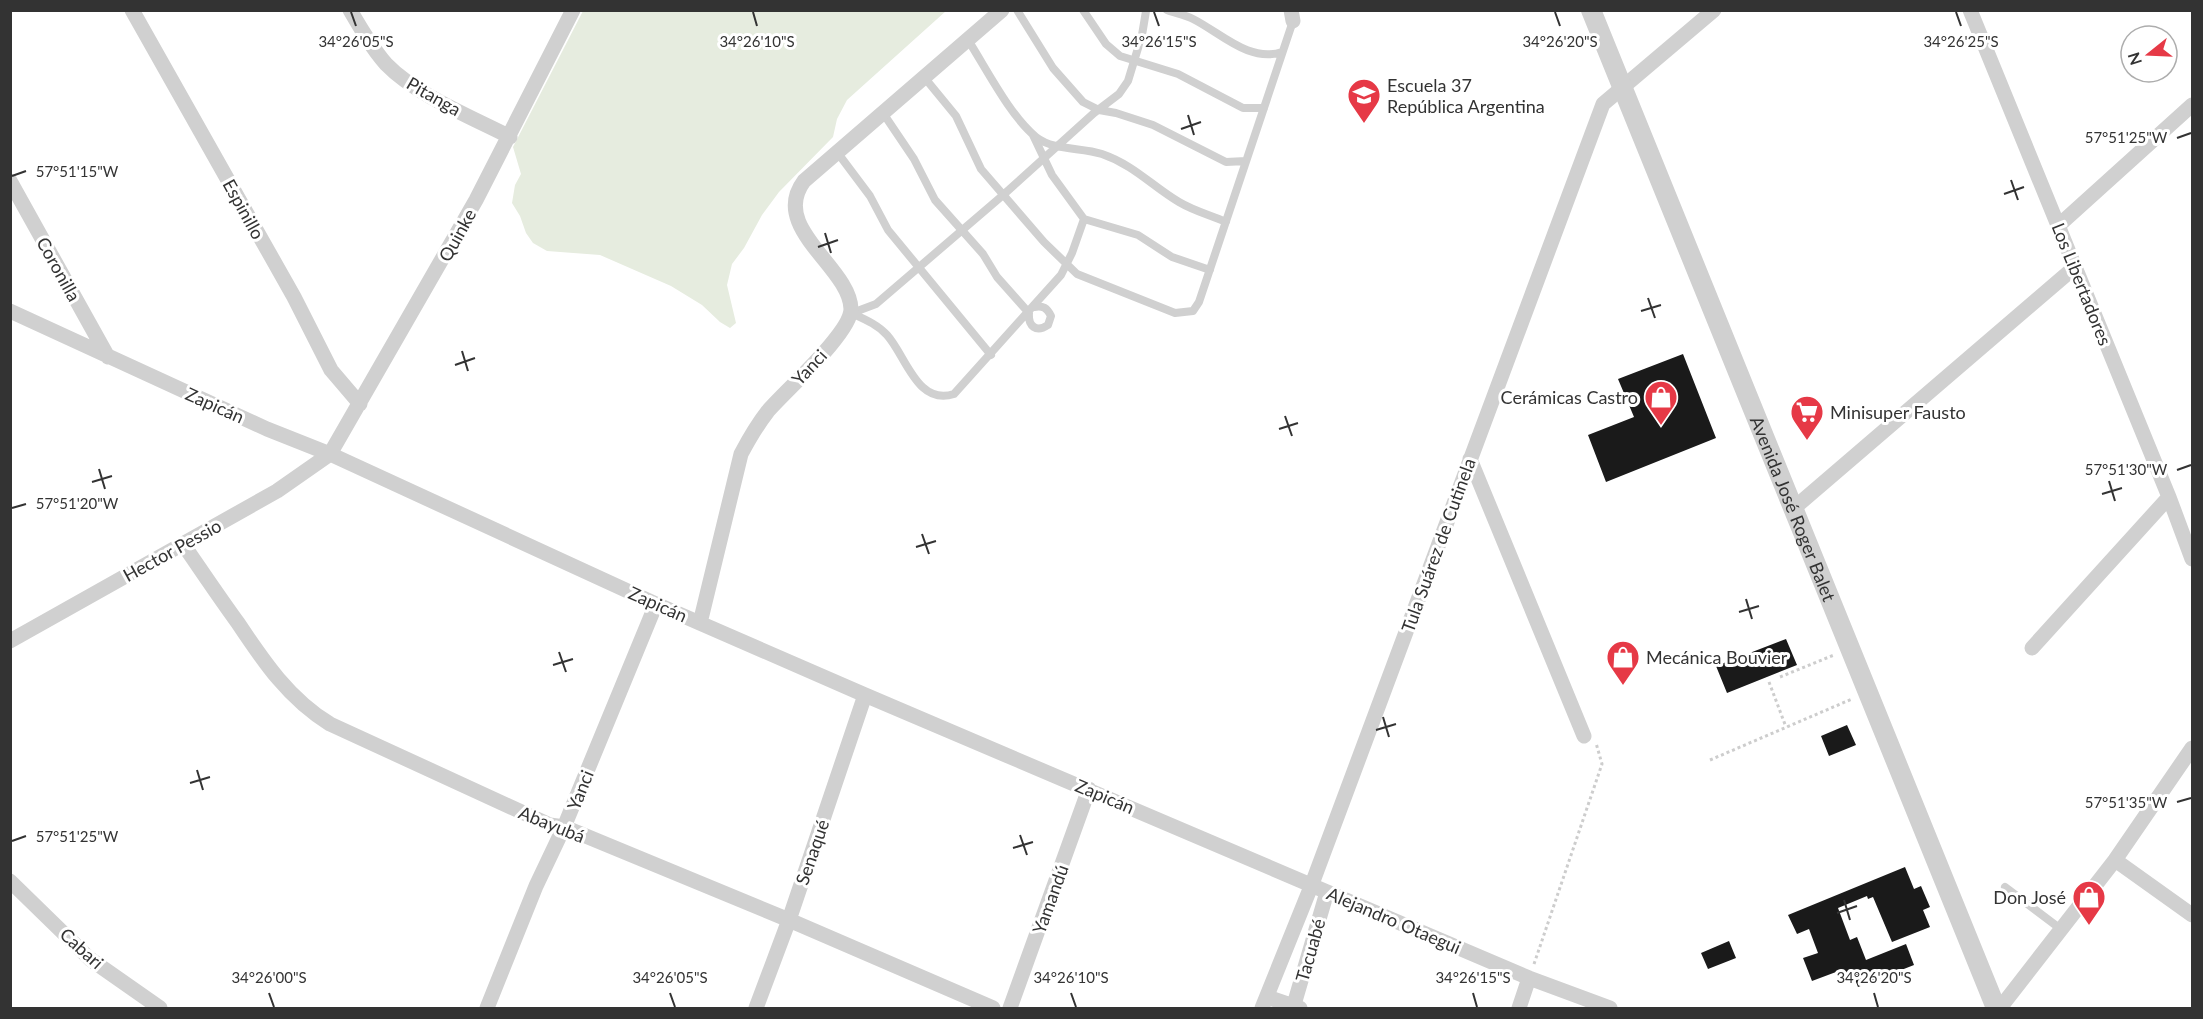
<svg xmlns="http://www.w3.org/2000/svg" width="2203" height="1019" font-family="Lato,sans-serif">
<rect width="100%" height="100%" fill="#fff"/>
<path fill="#e6ecdf" d="M583 11V10L946 11 847 100 837 119 833 137 779 192 762 215 744 248 732 264 727 285 736 323 730 328 720 322 702 305 671 286 600 255 547 251 533 243 526 233 520 216 512 203 515 185 521 174 513 147Z"/>
<path fill="#1a1a1a" d="M1683 354 1716 438 1606 482 1588 435 1634 417 1618 379Z
M1786 639 1797 665 1727 693 1716 666Z
M1847 725 1856 745 1829 756 1821 736Z
M1905 867 1914 889 1921 886 1930 907 1923 910 1930 927 1892 942 1873 897 1868 899 1867 896 1838 908 1850 940 1857 937 1866 960 1906 944 1914 965 1858 987 1852 972 1838 977 1836 972 1812 981 1803 958 1818 953 1809 929 1797 934 1788 915Z
M1729 941 1736 958 1708 969 1701 953Z"/>
<g fill="none" stroke-linecap="round" stroke-linejoin="round">
<path stroke="#cdcdcd" stroke-width="3" stroke-dasharray="3 3" stroke-linecap="butt" d="M1780 677 1834 655
M1769 682 1786 727
M1710 760 1852 699
M1534 964 1602 764 1596 743"/>
<path stroke="#d0d0d0" stroke-width="8" d="M1017 10 1053 68 1083 102 1099 110 1116 113 1153 125 1226 162 1246 161
M1083 10 1106 44 1120 56 1178 74 1243 108H1264
M1167 10C1175 13 1185 15 1193 19 1221 33 1249 63 1282 52
M968 40C986 68 1010 116 1036 137 1054 151 1081 147 1102 154 1134 165 1152 186 1179 202 1194 211 1210 215 1226 222
M924 77 956 116 981 169 1044 242 1077 274 1175 313 1193 311 1199 302 1293 21
M883 113 914 159 935 200 983 254 997 277 1029 313C1028 326 1036 333 1048 325L1051 316C1047 308 1043 305 1034 307
M837 152 870 196 888 230 991 355
M1084 219 1138 235 1172 257 1210 270
M851 313C864 319 877 324 887 335 906 356 917 406 954 394L1061 275 1072 253 1084 219 1052 175 1033 135
M852 313 876 304 1002 196 1094 113 1119 94 1128 81 1142 35 1146 11
M2005 887 2062 930"/>
<path stroke="#d0d0d0" stroke-width="15" d="M132 10 294 297 331 370 360 404
M350 10C361 29 372 48 386 64 416 95 471 117 510 137
M1291 10 1293 21
M1970 10 2169 497 2192 559
M10 181 108 357
M2058 226 2192 105
M10 311 267 429 330 454 656 604 865 695 1529 978 1610 1008
M1470 459 1584 736
M1793 509 2075 267
M183 544C201 570 219 597 238 623 264 662 289 699 330 724L550 825 564 827 789 920 993 1008
M700 623 741 454C749 439 757 425 768 411 785 391 851 333 851 309 850 267 769 228 804 181L1002 10
M10 641 277 491 330 454 476 200 573 10
M2032 648 2169 497
M2115 860 2192 915
M10 881 90 959 160 1008
M1267 997 1300 1008
M487 1008 536 886 564 827 656 604
M756 1008 789 920 865 695
M1010 1008 1089 789
M1262 1008 1312 884 1603 104 1714 10
M1293 1008 1327 892
M1519 1008 1529 978
M2000 1008 2115 860 2192 748"/>
<path stroke="#d0d0d0" stroke-width="20" id="s1" d="M1591 10 1996 1008"/>
</g>
<path fill="none" stroke="#333" stroke-width="2" d="M351 12 356 26M753 12 757 26M1154 12 1159 26M1555 12 1560 26M1956 12 1961 26M1188 115 1194 135M1181 129 1201 122M2177 138 2191 133M12 176 26 171M2011 180 2018 200M2004 194 2024 187M825 233 831 253M818 247 838 240M1648 298 1655 318M1641 311 1661 305M462 351 468 371M455 365 475 358M1285 416 1292 436M1279 429 1298 423M99 469 105 489M2177 470 2191 465M2109 481 2115 501M92 482 112 476M2102 494 2122 488M12 508 26 504M922 534 929 554M916 547 936 541M1746 599 1752 619M1739 612 1759 606M559 652 566 672M553 665 573 659M1383 717 1389 737M1376 730 1396 724M197 770 203 790M190 783 210 777M2177 802 2191 798M1020 835 1027 855M12 841 26 836M1013 848 1033 842M1844 900 1850 920M1837 913 1857 906M269 993 274 1007M670 993 675 1007M1071 993 1076 1007M1473 993 1477 1007M1874 993 1878 1007"/>
<defs>
<symbol id="school-pin" viewBox="-11 -11 22 30"><path d="M0 17L-7.5 6A9.5 9.5 0 1 1 7.5 6Z" fill="#e63946" stroke="#fff"/><path d="M0-5L7-2L0 1L-7-2ZM-4 1L0 2.5L4 1V4Q0 6-4 4Z" fill="#fff"/></symbol>
<symbol id="shop-pin" viewBox="-11 -11 22 30"><path d="M0 17L-7.5 6A9.5 9.5 0 1 1 7.5 6Z" fill="#e63946" stroke="#fff"/><path d="M-5-2.5h2.3a2.7 3.5 0 0 1 5.4 0H5L5.5 6h-11ZM-1.5-2.5h3a1.5 2.3 0 0 0-3 0Z" fill="#fff"/></symbol>
<symbol id="supermarket-pin" viewBox="-11 -11 22 30"><path d="M0 17L-7.5 6A9.5 9.5 0 1 1 7.5 6Z" fill="#e63946" stroke="#fff"/><path d="M-6-5.5h2.5l.6 2H6L4.5 2H-2.5L-4.4-4H-6ZM-1.5 3.2a1.3 1.3 0 1 0 .1 0ZM3 3.2a1.3 1.3 0 1 0 .1 0Z" fill="#fff"/></symbol>
</defs>
<g fill-rule="evenodd">
<use href="#school-pin" x="1345" y="76" width="38" height="52"/>
<use href="#shop-pin" x="1642" y="378" width="38" height="52"/>
<use href="#supermarket-pin" x="1788" y="393" width="38" height="52"/>
<use href="#shop-pin" x="1604" y="638" width="38" height="52"/>
<use href="#shop-pin" x="2070" y="878" width="38" height="52"/>
</g>
<g text-anchor="middle" dominant-baseline="central" stroke-width="6" stroke-linejoin="round" paint-order="stroke">
<g font-size="18" fill="#333" stroke="#fff" text-anchor="start">
<text x="1387" y="85">Escuela 37<tspan x="1387" dy="21">República Argentina</tspan></text>
<text x="1638" y="397" text-anchor="end">Cerámicas Castro</text>
<text x="1830" y="412">Minisuper Fausto</text>
<text x="1646" y="657">Mecánica Bouvier</text>
<text x="2066" y="897" text-anchor="end">Don José</text>
</g>
<g font-size="18" fill="#333" stroke="#fff">
<text transform="translate(434 96) rotate(30)">Pitanga</text>
<text transform="translate(244 209) rotate(61)">Espinillo</text>
<text transform="translate(457 235) rotate(-61)">Quinke</text>
<text transform="translate(59 269) rotate(61)">Coronilla</text>
<text transform="translate(2082 284) rotate(68)">Los Libertadores</text>
<text transform="translate(809 367) rotate(-47)">Yanci</text>
<text transform="translate(215 405) rotate(24)">Zapicán</text>
<text stroke="none"><textPath href="#s1" startOffset="538">Avenida José Roger Balet</textPath></text>
<text transform="translate(1438 545) rotate(-70)">Tula Suárez de Cutinela</text>
<text transform="translate(172 550) rotate(-29)">Hector Pessio</text>
<text transform="translate(658 604) rotate(24)">Zapicán</text>
<text transform="translate(580 790) rotate(-68)">Yanci</text>
<text transform="translate(1105 796) rotate(23)">Zapicán</text>
<text transform="translate(552 824) rotate(22)">Abayubá</text>
<text transform="translate(812 852) rotate(-71)">Senaqué</text>
<text transform="translate(1050 899) rotate(-70)">Yamandú</text>
<text transform="translate(1394 920) rotate(23)">Alejandro Otaegui</text>
<text transform="translate(82 948) rotate(42)">Cabari</text>
<text transform="translate(1310 950) rotate(-74)">Tacuabé</text>
</g>
</g>
<g font-size="15" text-anchor="middle" fill="#333" stroke="#fff" stroke-width="6" stroke-linejoin="round" paint-order="stroke">
<text x="356" y="47">34°26'05"S</text>
<text x="757" y="47">34°26'10"S</text>
<text x="1159" y="47">34°26'15"S</text>
<text x="1560" y="47">34°26'20"S</text>
<text x="1961" y="47">34°26'25"S</text>
<text x="2126" y="143">57°51'25"W</text>
<text x="77" y="177">57°51'15"W</text>
<text x="2126" y="475">57°51'30"W</text>
<text x="77" y="509">57°51'20"W</text>
<text x="2126" y="808">57°51'35"W</text>
<text x="77" y="842">57°51'25"W</text>
<text x="269" y="983">34°26'00"S</text>
<text x="670" y="983">34°26'05"S</text>
<text x="1071" y="983">34°26'10"S</text>
<text x="1473" y="983">34°26'15"S</text>
<text x="1874" y="983">34°26'20"S</text>
</g>
<rect width="2203" height="1019" fill="none" stroke="#333333" stroke-width="24"/>
<g transform="translate(2149 54) rotate(252)"><circle r="28" fill="#ffffff" stroke="#adadad" stroke-width="1.5"/>
<path d="M0-4.5L10 22L0 15L-10 22Z" fill="#e63946"/>
<text y="-9" font-size="16" font-weight="bold" text-anchor="middle" fill="#333333">N</text>
</g>
</svg>
